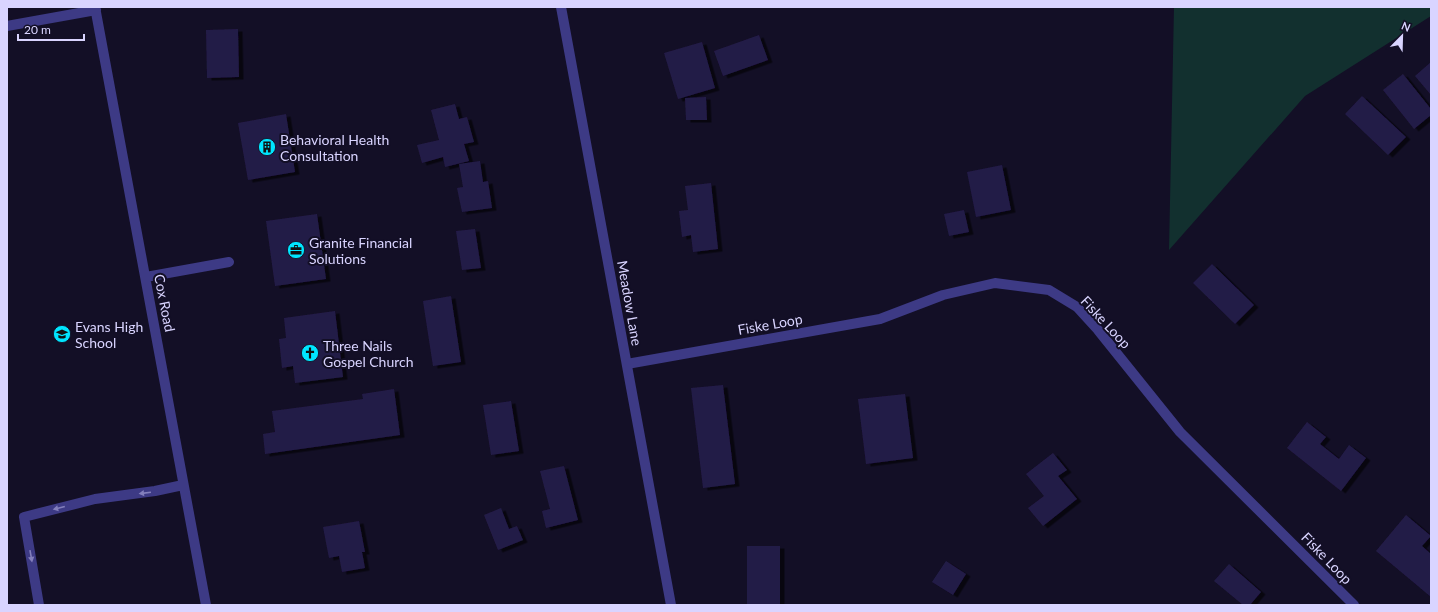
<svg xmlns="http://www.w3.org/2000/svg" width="1438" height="612" font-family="Lato,sans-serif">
<defs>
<filter id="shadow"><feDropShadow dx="4.5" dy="2.5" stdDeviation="0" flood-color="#0009"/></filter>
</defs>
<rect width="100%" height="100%" fill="#130f26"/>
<path fill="#12302f" d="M1174 7H1431V16L1305 96 1169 250Z"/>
<path fill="#241b47" filter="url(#shadow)" d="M238 29 239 77 207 78 206 30Z
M759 35 768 60 723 76 714 51Z
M702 42 715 88 678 99 664 53Z
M1431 62V95L1415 76Z
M1403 74 1431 109V115L1414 129 1383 90Z
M1362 96 1406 137 1388 155 1345 114Z
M706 97 707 120H686L685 98Z
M455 104 459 119 467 117 474 142 464 144 469 161 445 167 443 157 422 163 417 145 439 140 431 110Z
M286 114 295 172 248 180 238 123Z
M480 161 483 182 488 181 492 208 462 212 457 188 463 187 459 164Z
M1002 165 1011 210 976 217 967 172Z
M711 183 718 249 693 252 691 235 682 237 679 211 688 210 685 186Z
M964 210 969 232 949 236 944 214Z
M317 214 326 279 275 286 266 221Z
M475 229 481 268 462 270 456 231Z
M1212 264 1254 305 1235 324 1193 283Z
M451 296 461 362 433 366 423 301Z
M335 311 343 377 295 383 293 366 282 368 279 339 286 338 284 318Z
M723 385 735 484 703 488 691 388Z
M394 389 400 435 265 454 263 434 275 432 272 411 363 399 362 394Z
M905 394 913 458 866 464 858 399Z
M511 401 519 451 491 455 483 405Z
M1307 422 1326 437 1320 444 1339 459 1349 445 1366 458 1341 491 1287 448Z
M1053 453 1067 470 1058 476 1077 499 1043 526 1028 508 1044 496 1026 474Z
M564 466 578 520 546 528 542 511 550 509 540 471Z
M501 508 509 529 517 526 523 540 498 550 484 515Z
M1406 515 1431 536 1422 546 1431 554V597L1376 551Z
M359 521 365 552H362L365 568 342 572 339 556 329 558 323 527Z
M747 546H780V604H747Z
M946 561 966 574 953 595 932 582Z
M1229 564 1261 592 1250 605H1243L1214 581Z"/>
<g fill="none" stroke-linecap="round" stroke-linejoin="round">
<path stroke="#3d3a85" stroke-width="10" d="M95 7 206 605
M561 7 671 605
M7 26 96 10
M146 277 229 262
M627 364 880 319 943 295 995 283 1049 290 1077 307 1098 330 1180 432 1354 605
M39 605 24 517 95 499 155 491 183 485"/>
</g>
<defs><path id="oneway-solid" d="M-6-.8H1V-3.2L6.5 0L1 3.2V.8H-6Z"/></defs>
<g fill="#837fbc">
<use href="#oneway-solid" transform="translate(145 493) rotate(173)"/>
<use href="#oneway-solid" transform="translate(59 508) rotate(166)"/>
<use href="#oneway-solid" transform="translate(31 556) rotate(80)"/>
</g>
<defs>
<symbol id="building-disc" viewBox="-11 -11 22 22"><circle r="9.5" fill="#00e5ff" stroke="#130f26"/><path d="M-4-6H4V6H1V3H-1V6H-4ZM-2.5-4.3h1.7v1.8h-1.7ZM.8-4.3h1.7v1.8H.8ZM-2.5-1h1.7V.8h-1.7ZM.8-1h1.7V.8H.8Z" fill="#111"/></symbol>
<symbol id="office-disc" viewBox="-11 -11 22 22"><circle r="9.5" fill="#00e5ff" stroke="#130f26"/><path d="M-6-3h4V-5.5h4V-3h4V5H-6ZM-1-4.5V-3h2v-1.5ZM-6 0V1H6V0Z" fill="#111"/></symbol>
<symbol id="school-disc" viewBox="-11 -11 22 22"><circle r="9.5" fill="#00e5ff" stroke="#130f26"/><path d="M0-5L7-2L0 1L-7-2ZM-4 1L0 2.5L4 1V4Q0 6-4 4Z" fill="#111"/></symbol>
<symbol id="church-disc" viewBox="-11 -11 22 22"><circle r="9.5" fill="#00e5ff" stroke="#130f26"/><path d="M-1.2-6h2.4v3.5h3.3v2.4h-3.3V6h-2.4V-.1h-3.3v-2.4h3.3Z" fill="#111"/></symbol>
</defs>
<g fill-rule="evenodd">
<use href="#building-disc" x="257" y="137" width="20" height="20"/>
<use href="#office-disc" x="286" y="240" width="20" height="20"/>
<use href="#school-disc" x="52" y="324" width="20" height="20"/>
<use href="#church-disc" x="300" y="343" width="20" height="20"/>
</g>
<g text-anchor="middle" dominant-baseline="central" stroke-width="4" stroke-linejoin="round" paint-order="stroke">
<g font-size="14" fill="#d9d4ff" stroke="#130f26" text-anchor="start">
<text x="280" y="139">Behavioral Health<tspan x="280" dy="16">Consultation</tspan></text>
<text x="309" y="242">Granite Financial<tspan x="309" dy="16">Solutions</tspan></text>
<text x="75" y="326">Evans High<tspan x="75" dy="16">School</tspan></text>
<text x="323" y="345">Three Nails<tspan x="323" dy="16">Gospel Church</tspan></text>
</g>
<g font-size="14" fill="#d9d4ff" stroke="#130f26">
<text transform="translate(165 303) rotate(79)">Cox Road</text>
<text transform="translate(630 303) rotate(80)">Meadow Lane</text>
<text transform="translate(1106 322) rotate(47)">Fiske Loop</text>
<text transform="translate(770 324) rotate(-10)">Fiske Loop</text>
<text transform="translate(1327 558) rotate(46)">Fiske Loop</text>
</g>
</g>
<rect width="1438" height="612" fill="none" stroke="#d9d4ff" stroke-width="16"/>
<g transform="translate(1402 36) rotate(23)" stroke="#130f26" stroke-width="3" paint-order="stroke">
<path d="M0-3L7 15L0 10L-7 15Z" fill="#d9d4ff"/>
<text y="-6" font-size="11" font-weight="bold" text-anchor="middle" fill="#d9d4ff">N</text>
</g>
<path d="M18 34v6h66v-6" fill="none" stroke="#d9d4ff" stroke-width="2"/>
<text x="24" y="34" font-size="12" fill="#d9d4ff" stroke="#130f26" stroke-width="3" paint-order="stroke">20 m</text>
</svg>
